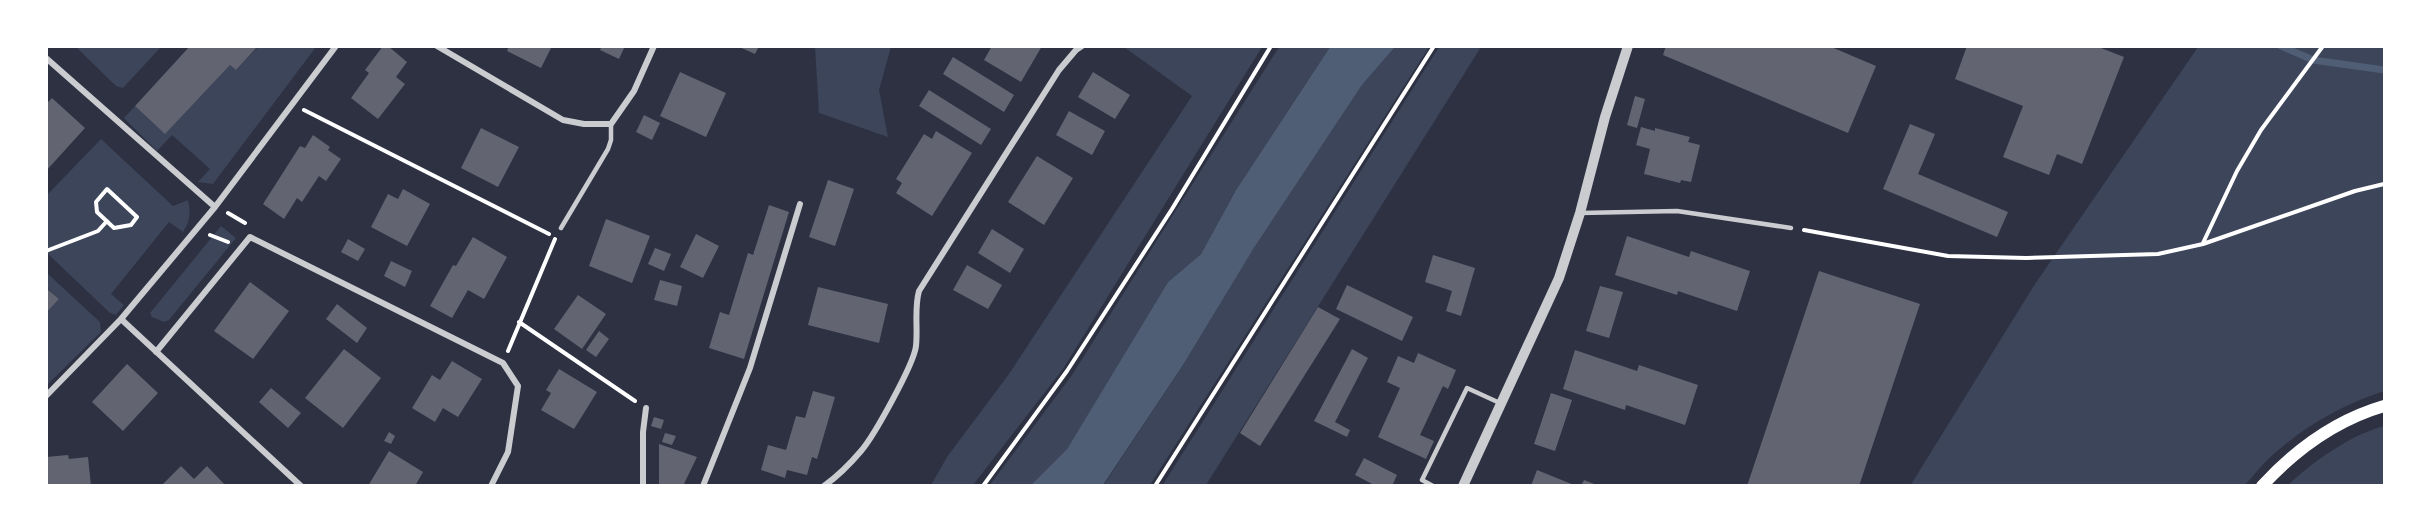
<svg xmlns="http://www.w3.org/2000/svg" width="2431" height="532" font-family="'Source Sans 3',sans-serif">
<rect width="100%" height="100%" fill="#2d3142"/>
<path fill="#3c4559" d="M76 47H161L123 88 116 86Z
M258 47H316L213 184 198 182 210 169 172 135 157 151 124 118 135 106 165 133 230 65 236 70Z
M815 47H891L879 90 888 137 819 113Z
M1124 47H1262L1063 369 973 485H931L947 457 1009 374 1192 96Z
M1279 47H1330L1236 190 1201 254 1168 282 1067 449 1031 485 989 486 1072 375Z
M1395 47H1429L1150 485 1103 486 1183 365 1254 248 1362 85Z
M1439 47H1481L1206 485 1162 486Z
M2198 47H2384V391C2345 404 2308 424 2276 452 2265 461 2255 474 2245 485L1910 486 2035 284Z
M101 139 173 206 188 200C191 213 190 221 183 232L169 222 111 294 124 305 116 315 110 313 47 253 46 196Z
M221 226 236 238 169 320 164 322 152 317 150 313Z
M47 273 100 322 101 332 47 385 46 313 59 299 47 288Z
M2384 426V485H2288C2312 462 2352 434 2384 426Z"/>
<path fill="#4f5d75" d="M1330 47H1395L1362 85 1254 248 1183 365 1103 485H1031L1067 449 1168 282 1201 254 1236 190Z"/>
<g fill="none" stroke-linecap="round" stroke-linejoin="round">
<path stroke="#4f5d75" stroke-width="7" d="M2281 46 2313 60 2384 70"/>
</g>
<path fill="#626471" d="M190 46H258L236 70 230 65 165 134 135 106Z
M383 46H388L407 62 396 77 405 84 378 119 351 98 369 73 365 70Z
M509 46H552L541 68 507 51Z
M602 46H625L619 59 600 50Z
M737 46H759L755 54Z
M992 46H1042L1021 82 984 60Z
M1666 46H1829L1876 66 1848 133 1663 55Z
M1967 46H2096L2124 57 2082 164 2057 154 2049 175 2003 157 2023 106 1955 79Z
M953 57 1014 95 1004 112 943 74Z
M680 72 726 93 706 137 660 116Z
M1093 72 1130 95 1115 119 1078 97Z
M929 90 991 129 981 145 919 106Z
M1635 96 1645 99 1637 128 1627 125Z
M52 98 85 128 46 171V104Z
M1069 111 1105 131 1092 155 1056 135Z
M644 115 660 123 652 140 636 132Z
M1910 124 1935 134 1918 174 2008 212 1997 237 1883 189Z
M1641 127 1655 131V128L1690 137 1688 142 1700 145 1691 182 1681 180 1680 183 1644 174 1650 149 1636 145Z
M481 128 519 147 498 187 461 168Z
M936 131 972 153 932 216 896 193 902 183 896 179 924 134 932 139Z
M313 135 330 147 328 150 341 159 326 181 319 176 302 202 297 198 284 219 263 204 300 146 305 148Z
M1037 156 1073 178 1044 225 1008 202Z
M828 180 854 189 835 246 809 237Z
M403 189 430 204 407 246 371 227 388 194 398 199Z
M769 205 789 212 744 359 709 348 720 312 729 315 748 253 753 255Z
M606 219 650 236 632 283 589 266Z
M992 229 1024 249 1010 273 978 253Z
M696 234 719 246 703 278 680 267Z
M1627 236 1689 257 1691 251 1750 271 1737 311 1678 291 1677 295 1615 275Z
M473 237 507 257 484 299 468 290 452 318 430 306 453 265 456 266Z
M348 239 365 249 358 261 341 252Z
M655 248 671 254 664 271 648 264Z
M1433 255 1475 268 1461 316 1446 311 1452 291 1425 282Z
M391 261 412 271 405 287 384 276Z
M967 265 1002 285 988 309 953 290Z
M1819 271 1920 304 1859 486H1747Z
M660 280 682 286 677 306 654 300Z
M250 282 289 311 253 359 214 331Z
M1347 285 1413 317 1402 341 1336 309Z
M1600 286 1623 292 1609 338 1586 331Z
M818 287 888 304 879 343 808 325Z
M46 288 59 299 46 313Z
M578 295 606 314 582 349 554 329Z
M337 304 367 328 357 343 326 319Z
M1318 307 1340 319 1260 446 1240 433Z
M599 331 609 339 596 357 586 350Z
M344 349 381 378 343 428 305 398Z
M1352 349 1368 358 1335 422 1350 430 1347 437 1314 421Z
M1575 350 1637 371 1639 365 1698 385 1685 425 1626 405 1625 410 1563 389Z
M1418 353 1456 370 1448 389 1443 386 1420 435 1434 441 1426 459 1378 437 1400 388 1387 382 1398 356 1414 363Z
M452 361 482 379 458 417 443 408 435 422 412 408 432 375 440 380Z
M127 364 158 393 123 431 92 402Z
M559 369 597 392 574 429 541 410 551 393 546 390Z
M271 388 301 413 288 428 259 402Z
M813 391 835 397 817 459 812 457 807 475 787 470 785 478 761 470 768 445 786 450 796 416 805 418Z
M1551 393 1572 400 1555 451 1534 444Z
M654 417 664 420 661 429 651 426Z
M389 432 395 436 391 444 384 441Z
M665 433 676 436 672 445 662 442Z
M659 444 697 457 683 486H659Z
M389 451 423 472 415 486H368Z
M68 455 69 459 88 457 91 486H46V457Z
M1364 458 1397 475 1392 486H1376L1355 475Z
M181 466 194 479 207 466 226 486H161Z
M1537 470 1574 485V486H1531Z
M1584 480 1597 485V486H1581Z"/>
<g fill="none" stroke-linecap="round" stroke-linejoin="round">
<path stroke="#fff" stroke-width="4" d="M304 110 549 234
M107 189 137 217 131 225 114 228 97 212 96 202Z
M228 213 245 223
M1804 230 1948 256 2026 258 2158 254 2203 244 2355 191 2384 184
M210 235 228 242
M2203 243 2237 171 2261 130 2323 46
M46 251 98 231 107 221
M519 322 635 401
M508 351 555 239
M983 486 1067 371 1172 209 1271 46
M1155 486 1434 46"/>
<path stroke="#caccd0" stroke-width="4.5" d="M1580 213 1677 211 1791 228
M561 228 608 149 611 140V124
M1433 486 1422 480 1467 388 1502 404"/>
<path stroke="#caccd0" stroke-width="6" d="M437 46 563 120 584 124H611L634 91 654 46
M46 58 215 207
M121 319 301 486
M156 352 250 237 503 363 518 386 508 452 491 486
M46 396 121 319 215 207 336 46
M643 486V432L646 408
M703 486 750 368 800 204
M824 486C838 476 850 464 861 451 874 436 914 364 916 346 918 327 914 309 919 291L1059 70 1076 50 1082 46"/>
<path stroke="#caccd0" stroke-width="10" d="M1463 486 1559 278 1580 213 1605 117 1628 46"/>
<path stroke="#fff" stroke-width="12" d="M2262 486C2296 449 2336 420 2384 406"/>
</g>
<rect width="2431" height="532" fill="none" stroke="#ffffff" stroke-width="96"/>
</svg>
